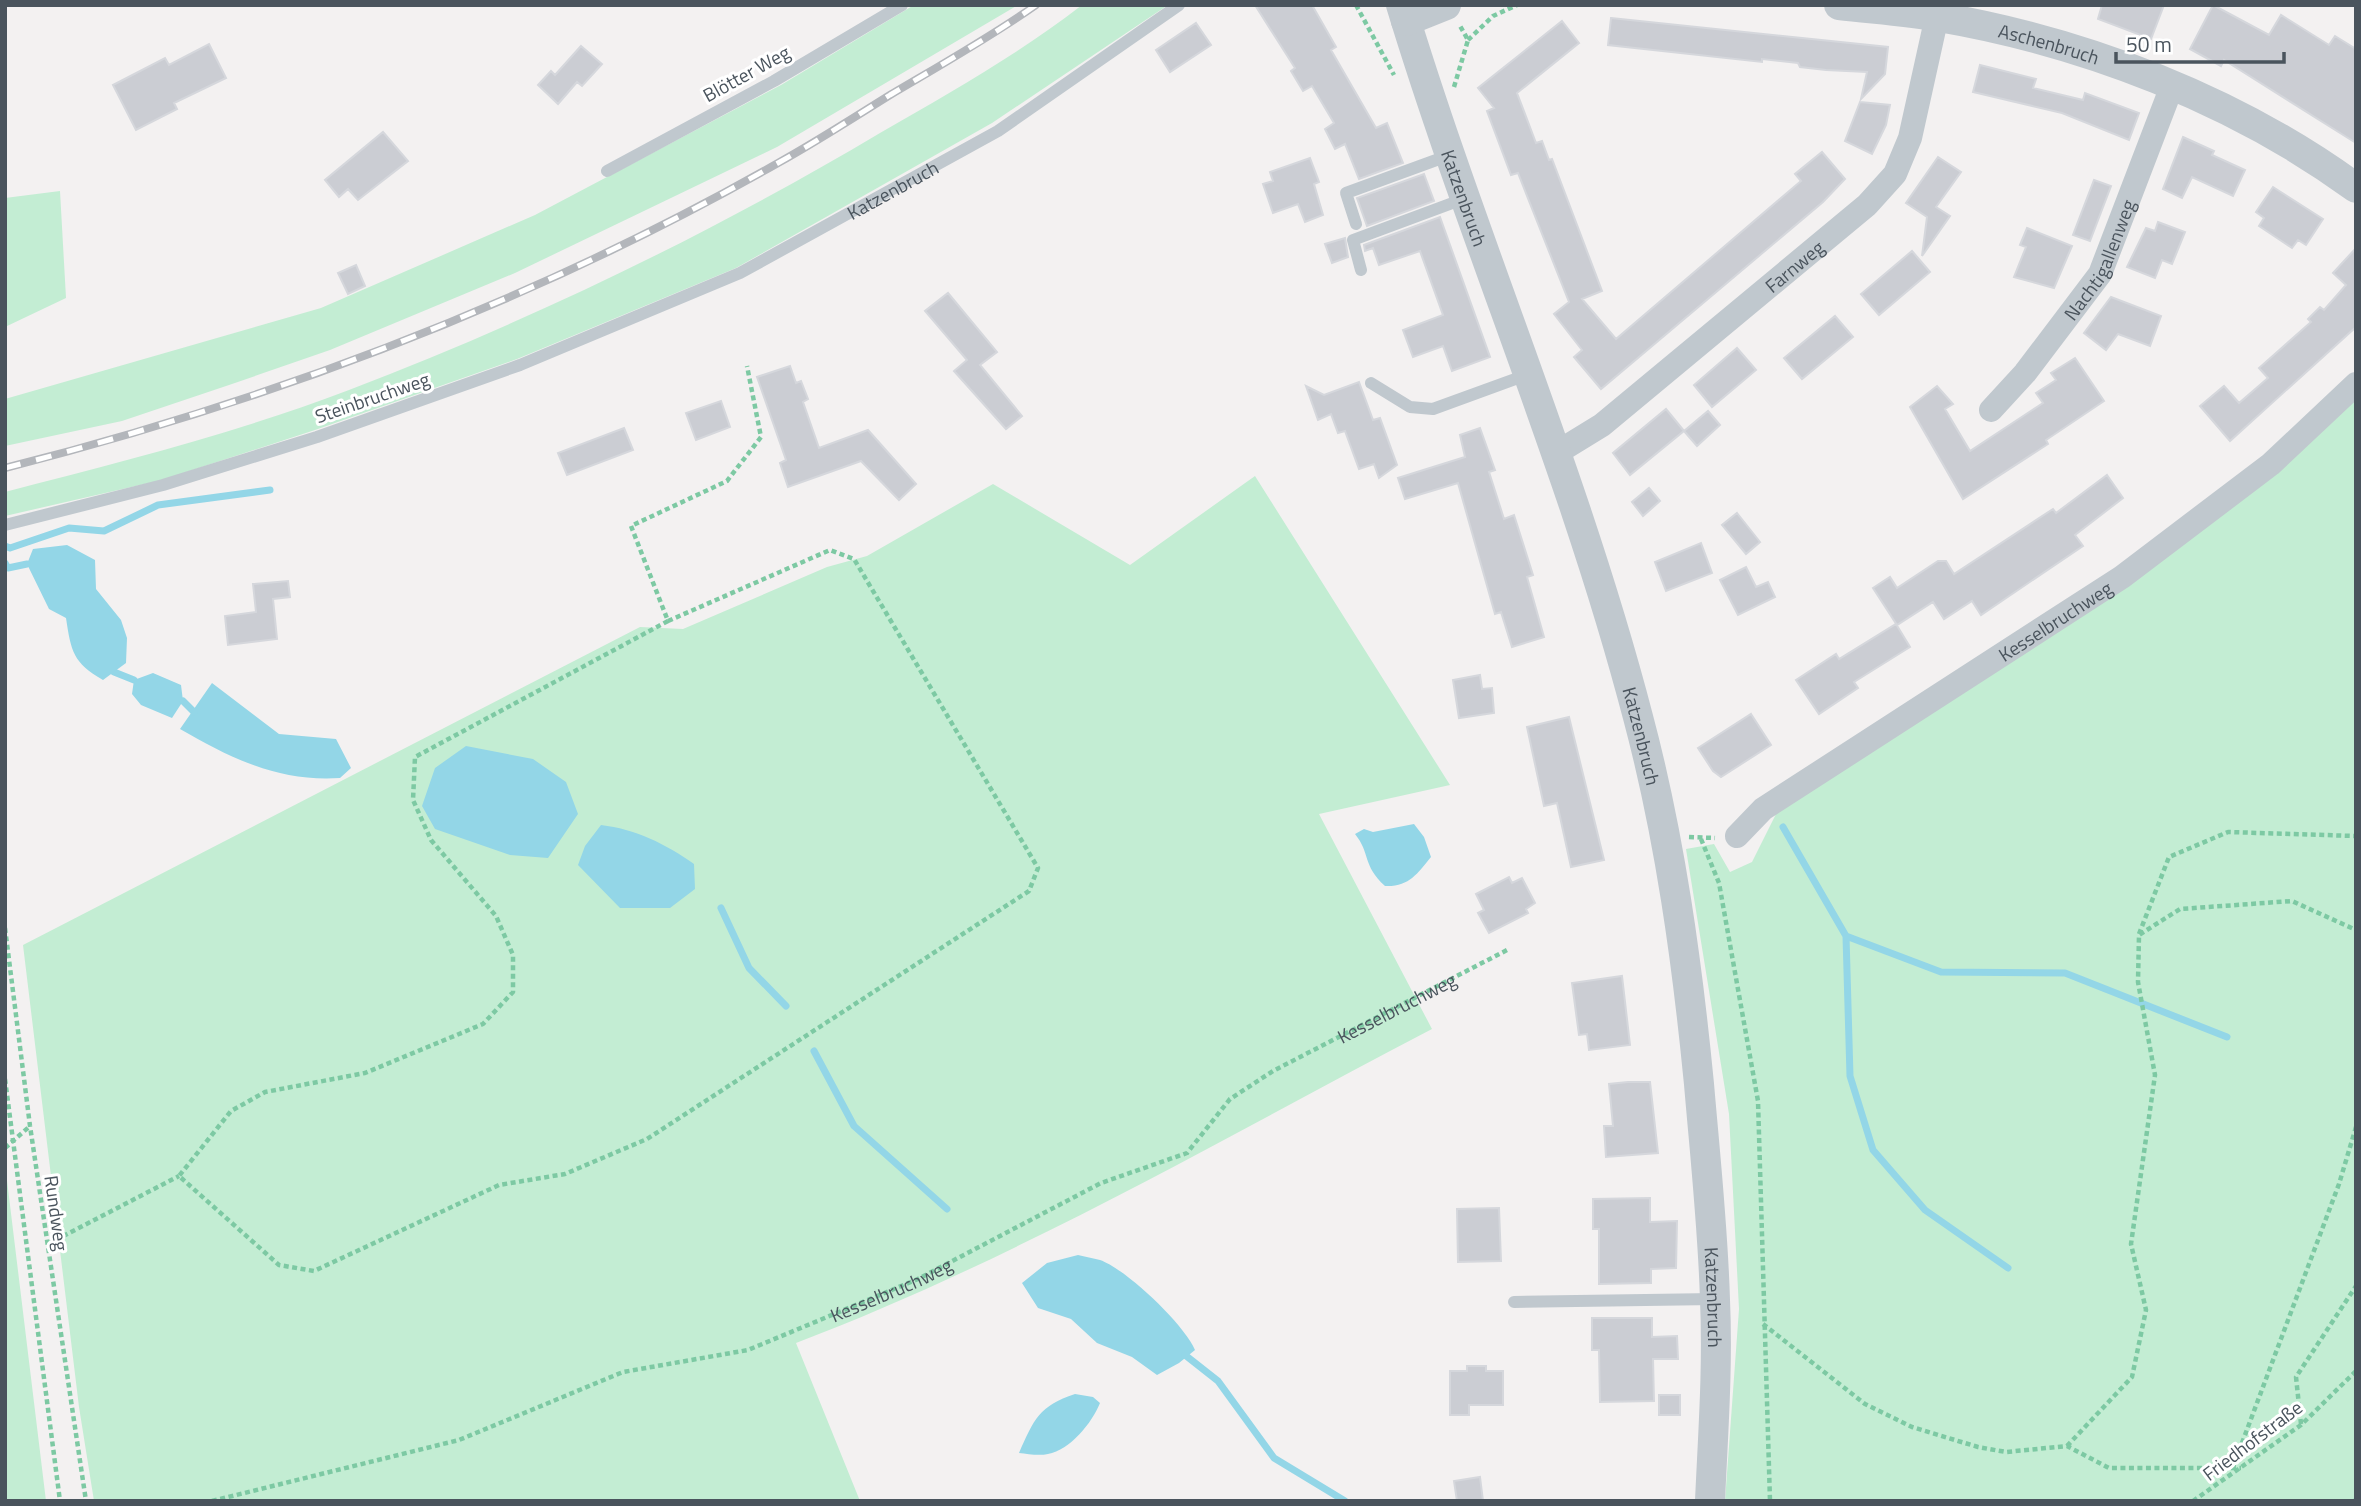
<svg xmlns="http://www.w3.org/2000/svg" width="2361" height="1506" font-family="'Titillium Web',sans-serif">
<rect width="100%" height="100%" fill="#f3f1f1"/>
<path fill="#c3edd3" d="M914 5H1018L777 147 515 273 330 350 232 384 122 421 5 446V399L321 308 535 215 781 85Z
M1082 5H1168L992 123 736 268 517 359 315 430 162 480 5 516V492C120 462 237 433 349 390 532 320 712 233 880 133 949 93 1019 54 1082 5Z
M60 191 66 298 5 327V198Z
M2356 399V1501H1725L1739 1309 1729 1114 1686 849 1714 844 1730 872 1752 862 1777 812Z
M1255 476 1450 785 1319 814 1432 1029C1223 1138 1017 1259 796 1343L860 1501H94L79 1407 23 945 640 627 683 629 827 567 867 556 993 484 1130 565Z
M5 1164 46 1501H5Z"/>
<path fill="#93d6e7" d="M67 545 95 560 96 589 121 620 127 638 126 663 103 680C73 663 71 651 66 618L49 609 27 564 33 549Z
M153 673 181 685 183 701 172 718 141 705 132 694 134 680Z
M212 683 279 734 336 739 351 768 340 778C279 782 232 759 180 729Z
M466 746 533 759 566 782 578 814 548 858 510 855 435 829 422 806 435 768Z
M1414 824 1424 837 1431 857C1417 874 1409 887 1385 886 1362 865 1371 854 1355 834L1364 829 1373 832Z
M601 825C635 829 666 844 694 864L695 889 670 908H620L578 865 585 846Z
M1078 1255C1085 1257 1093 1258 1100 1260 1126 1269 1184 1324 1195 1350L1179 1363 1157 1375 1132 1357 1097 1343 1071 1319 1038 1308 1022 1283 1047 1263Z
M1075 1394 1093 1397 1100 1403C1092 1423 1070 1450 1048 1454 1039 1456 1028 1454 1019 1453 1034 1419 1039 1406 1075 1394Z"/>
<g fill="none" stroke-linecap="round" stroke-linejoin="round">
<path stroke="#93d6e7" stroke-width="7" d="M5 546 10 548 69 528 104 531 158 505 270 490
M5 563 8 568 27 564
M114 672 134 680
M183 701 194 712
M1783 827 1846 936 1850 1076 1873 1150 1925 1210 2008 1268
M721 908 749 968 786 1006
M1846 936 1941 972 2065 973 2227 1037
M814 1051 854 1126 947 1209
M1185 1355 1218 1381 1274 1458 1345 1501"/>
</g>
<path fill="#cbcdd3" stroke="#d5d7dc" stroke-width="2" d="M1255 5H1312L1336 47 1331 50 1376 128 1387 123 1403 163 1359 179 1345 144 1335 149 1325 129 1334 123 1312 86 1303 91 1291 71 1295 68Z
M2102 5H2164L2151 39 2098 19Z
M2213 5 2269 35 2281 15 2329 45 2335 36 2356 49V143L2224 60 2221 66 2190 49Z
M1611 18 1888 47 1885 74 1861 99 1867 72 1826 70 1800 67 1798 63 1762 59V62L1608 45Z
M1562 21 1579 43 1517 93 1536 143 1542 141 1549 160 1552 159 1602 291 1582 299 1616 339 1801 181 1795 174 1822 152 1845 179 1823 202 1601 389 1574 357 1582 350 1554 314 1569 302 1518 173 1511 175 1487 111 1494 108 1478 88Z
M1196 23 1211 45 1170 72 1156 50Z
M209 44 226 78 174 103 177 109 136 130 113 85 165 58 169 65Z
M581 46 602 64 582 86 577 82 558 104 538 85 551 71 555 75Z
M1980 65 2036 79 2033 88 2083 100 2085 93 2139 113 2129 140 2062 113 1973 92Z
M1860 102 1890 105 1886 125 1872 154 1845 141Z
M383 132 408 161 358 200 348 189 339 197 325 180Z
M2183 137 2214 151 2212 155 2245 170 2233 196 2192 177 2182 198 2163 189Z
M1938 157 1961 172 1936 207 1950 216 1922 256 1927 217 1906 203Z
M1310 158 1319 182 1314 184 1323 215 1305 222 1298 204 1273 213 1263 184 1273 181 1270 172Z
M1424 174 1434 201 1367 226 1357 198Z
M2094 180 2111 186 2090 241 2073 235Z
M2273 187 2323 219 2306 245 2298 240 2292 248 2259 226 2264 218 2256 212Z
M1440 217 1490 357 1452 371 1443 346 1413 357 1403 330 1443 315 1420 251 1379 265 1373 248 1365 251 1364 245Z
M2158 222 2185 232 2172 264 2162 260 2155 278 2127 267 2146 228 2155 231Z
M2027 228 2072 246 2054 288 2014 277 2026 247 2020 245Z
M1345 238 1348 257 1332 263 1325 244Z
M2356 248V327L2230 441 2200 406 2224 386 2239 403 2268 378 2259 368 2311 322 2308 319 2320 307 2324 310 2346 285 2333 273Z
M1912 251 1930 272 1879 315 1861 294Z
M356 265 365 286 348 294 338 273Z
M948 293 997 352 980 365 1022 416 1006 429 954 371 967 360 925 311Z
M2111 297 2161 316 2150 346 2118 334 2106 350 2084 333Z
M1835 316 1853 337 1802 379 1784 358Z
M1737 348 1756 370 1712 407 1694 385Z
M2075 358 2104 401 2046 440 2048 444 1963 499 1910 407 1937 386 1953 404 1945 409 1970 451 2043 403 2036 393 2056 380 2051 373Z
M790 366 796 383 801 381 808 399 803 402 819 448 868 430 916 484 899 500 861 461 788 487 780 463 786 460 757 377Z
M1359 382 1373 420 1380 418 1397 465 1379 478 1374 464 1359 469 1345 431 1338 433 1331 414 1318 420 1306 386 1324 395Z
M721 401 730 427 696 440 686 413Z
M1666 409 1684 431 1708 411 1720 425 1697 446 1684 431 1630 475 1613 453Z
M624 428 633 450 567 475 558 453Z
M1480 428 1495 470 1489 472 1504 519 1514 515 1533 575 1527 577 1544 637 1512 647 1501 612 1495 614 1458 483 1405 499 1398 478 1465 457 1460 435Z
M2107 475 2123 498 2075 535 2083 546 1981 615 1972 601 1944 619 1933 602 1897 625 1873 588 1890 577 1897 588 1938 561H1946L1954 574 2053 509 2056 513Z
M1649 488 1660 501 1643 516 1632 502Z
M1737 513 1760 542 1746 554 1722 525Z
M1701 543 1712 573 1666 591 1655 562Z
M1746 567 1756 587 1768 582 1775 597 1738 615 1720 580Z
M288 581 290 597 273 599 277 639 228 645 225 616 256 612 253 584Z
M1896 624 1910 647 1854 682 1858 688 1819 714 1796 680 1836 654 1839 659Z
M1480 675 1482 689 1492 688 1494 713 1459 718 1453 680Z
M1751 714 1771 745 1721 777 1713 771 1698 748Z
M1569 717 1604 860 1571 867 1557 803 1544 806 1527 727Z
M1509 877 1512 883 1522 878 1535 903 1526 909 1528 913 1489 933 1478 913 1484 910 1476 894Z
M1622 976 1630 1045 1589 1050 1587 1034 1579 1035 1572 983Z
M1628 1082H1650L1658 1153 1606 1157 1604 1126H1613L1609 1084Z
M1650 1198V1222L1677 1221 1676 1268 1651 1269V1283L1599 1284V1229H1593V1199Z
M1499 1208 1501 1261 1458 1262 1457 1209Z
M1592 1318H1652V1337L1677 1336 1678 1359H1653L1654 1401 1600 1402 1599 1350H1592Z
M1467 1366H1486V1371H1503V1405H1469V1415H1450V1371H1467Z
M1659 1395H1680V1415H1659Z
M1480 1477 1483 1501H1457L1454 1481Z"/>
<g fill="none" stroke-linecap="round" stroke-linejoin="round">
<g stroke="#7dc9a3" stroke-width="4.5" stroke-dasharray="5 3.5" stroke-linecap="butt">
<path d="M1356 5 1394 75"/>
<path d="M1468 40 1493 16 1517 5"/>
<path d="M1454 87 1468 40 1459 24"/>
<path d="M668 621 415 757 413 800 431 840 496 916 513 955V992L483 1024 365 1073 265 1092 231 1111 179 1176 279 1265 314 1271 499 1185 565 1174 647 1139 1029 891 1038 868 854 559 830 550 668 621 631 526 727 481 761 437 747 366"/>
<path d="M1689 837 1715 838"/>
<path d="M1701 839 1719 883 1758 1101 1770 1501"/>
<path d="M5 928 30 1126 86 1501"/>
<path d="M2139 934 2169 857 2228 832 2356 836"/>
<path d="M5 1079 60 1501"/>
<path d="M5 1148 30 1126"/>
<path d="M48 1244 179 1176"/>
<path d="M1763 1324 1865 1404 1912 1427 1978 1447 2006 1452 2067 1446 2109 1468H2241"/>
<path d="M2301 1424 2296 1377 2356 1286"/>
<path d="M2067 1446 2132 1377 2146 1310 2131 1244 2155 1075 2138 982 2139 935 2180 909 2292 901 2356 930"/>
<path d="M2233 1467 2339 1184 2356 1127"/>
<path id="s1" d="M212 1501 459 1440 623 1372 748 1350 918 1279 1101 1183 1187 1153 1230 1099 1273 1071 1509 949"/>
<path d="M2193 1501 2301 1425 2356 1371"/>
<path d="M2355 1501 2356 1499"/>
</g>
<g stroke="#c0c8ce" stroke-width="12">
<path d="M607 171 774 81 902 5"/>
<path d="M1356 224 1346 193 1450 155"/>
<path d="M1361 270 1353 240 1466 198"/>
<path d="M1371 383 1410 407 1433 409 1529 374"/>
<path id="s2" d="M5 525 163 485 317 437 520 365 740 273 998 131 1179 5"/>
<path d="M1514 1302 1715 1299"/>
</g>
<g stroke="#c0c8ce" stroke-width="24">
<path id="s3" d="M1991 410 2025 373 2100 274 2172 86"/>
<path id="s4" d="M1558 452 1602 425 1867 205 1895 174 1910 138 1937 16"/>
<path id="s5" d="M1737 836 1763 809 2122 577 2271 464 2356 384"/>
</g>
<g stroke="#c0c8ce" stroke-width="30">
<path id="s6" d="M1401 5C1474 245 1575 475 1638 717 1670 837 1687 961 1699 1084 1705 1155 1713 1228 1715 1300 1718 1367 1713 1434 1710 1501"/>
<path id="s7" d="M1839 5C1872 9 1906 11 1939 17 2085 42 2236 100 2356 188"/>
<path d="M1406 21 1446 5"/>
</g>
<defs>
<path id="rail" d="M5 468C273 400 537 300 778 163 816 142 853 118 890 95 939 66 989 38 1036 5"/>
</defs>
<use href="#rail" stroke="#b3b6bb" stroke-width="8"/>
<use href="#rail" stroke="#fff" stroke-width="5" stroke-dasharray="16" stroke-linecap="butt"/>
</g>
<g text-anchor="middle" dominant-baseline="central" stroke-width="6" stroke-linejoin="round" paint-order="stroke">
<g font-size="19" fill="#4a545d" stroke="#fff">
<text stroke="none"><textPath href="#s7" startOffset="214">Aschenbruch</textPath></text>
<text transform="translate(746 73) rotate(-29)">Blötter Weg</text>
<text stroke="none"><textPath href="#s2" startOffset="952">Katzenbruch</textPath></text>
<text stroke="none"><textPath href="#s6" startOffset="203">Katzenbruch</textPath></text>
<text stroke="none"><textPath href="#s3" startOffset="187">Nachtigallenweg</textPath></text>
<text stroke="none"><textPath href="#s4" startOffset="301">Farnweg</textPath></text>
<text transform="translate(372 397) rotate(-19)">Steinbruchweg</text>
<text stroke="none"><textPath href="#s5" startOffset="385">Kesselbruchweg</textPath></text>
<text stroke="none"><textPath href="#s6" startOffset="770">Katzenbruch</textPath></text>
<text stroke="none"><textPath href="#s1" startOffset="1300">Kesselbruchweg</textPath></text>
<text transform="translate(57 1213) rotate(82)">Rundweg</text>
<text stroke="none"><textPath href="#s1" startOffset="714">Kesselbruchweg</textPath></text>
<text stroke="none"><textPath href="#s6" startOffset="1337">Katzenbruch</textPath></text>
<text transform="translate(2252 1440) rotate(-37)">Friedhofstraße</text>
</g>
</g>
<rect width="2361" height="1506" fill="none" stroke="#4a545d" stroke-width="14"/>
<path d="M2116 52v10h168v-10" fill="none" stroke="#4a545d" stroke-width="3.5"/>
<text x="2126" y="52" font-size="21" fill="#4a545d" stroke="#ffffff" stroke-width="5" paint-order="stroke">50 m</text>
</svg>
